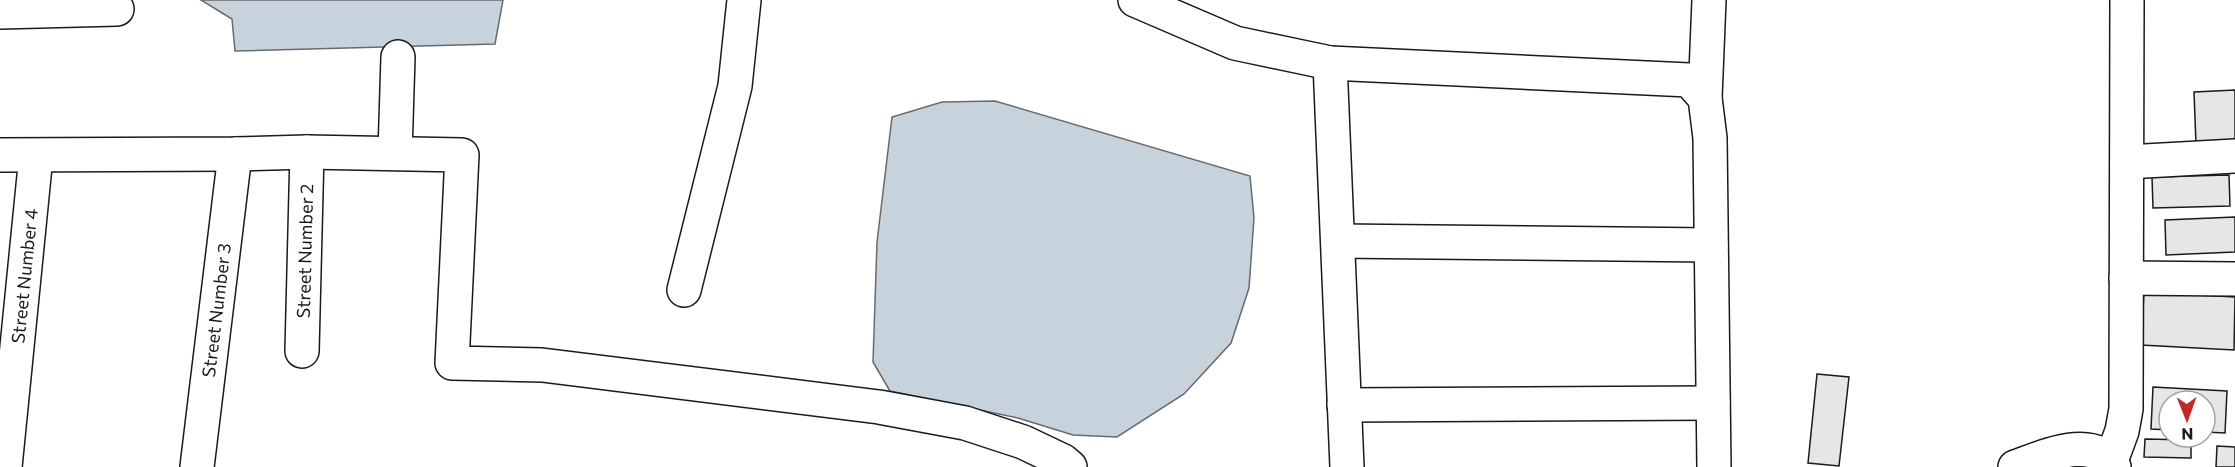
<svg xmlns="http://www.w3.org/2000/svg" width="2235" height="467" font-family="Commissioner,sans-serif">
<rect width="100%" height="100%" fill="#fff"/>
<path fill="#c6d2dc" stroke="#6a6a6a" stroke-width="1.5" d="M201 0H503L495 44 235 51 232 19Z
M995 101 1250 176 1254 218 1249 288 1231 343 1184 394 1117 437 1073 435 1018 418 890 391 873 362 877 242 892 117 942 102Z"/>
<path fill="#e6e6e6" stroke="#1a1a1a" stroke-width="1.5" d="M2235 90V142L2196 144 2194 92Z
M2229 175 2230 206 2153 208 2152 177Z
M2235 217V252L2166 255 2165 220Z
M2144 292 2235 297 2234 350 2141 345Z
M1817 374 1849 377 1839 466 1808 463Z
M2153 387 2227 391 2225 433 2205 432V401H2169V430L2151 429Z
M2145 439 2191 440V458L2144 457Z
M2217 446 2235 447V467H2216Z"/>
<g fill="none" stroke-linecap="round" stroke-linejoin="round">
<defs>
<g id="minor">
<path d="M0 12 117 9"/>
<path d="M1330 63 1347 467"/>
<path d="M1705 98 1709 0"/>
<path d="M395 153 398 57"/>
<path d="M0 155 235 154 307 152 462 155 452 363 542 365 879 407 965 423 1023 442 1063 461 1070 467"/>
<path d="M2127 162 2235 156"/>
<path d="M1338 241 1711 245"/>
<path d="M2126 278 2235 279"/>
<path d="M684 290 735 86 744 0"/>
<path id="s1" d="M302 351 307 152"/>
<path d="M1344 405 1713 403"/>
<path d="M2111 461 2122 431 2126 409 2127 0"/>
<path id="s2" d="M5 467 36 156"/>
<path id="s3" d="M197 467 235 154"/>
</g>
<path id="major" d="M1135 0 1235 43 1330 63 1689 80 1705 98 1710 138 1714 467
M2015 467C2044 457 2093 433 2114 467"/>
</defs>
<use href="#minor" stroke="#1a1a1a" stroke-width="36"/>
<use href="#major" stroke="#1a1a1a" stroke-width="36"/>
<use href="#minor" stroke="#fff" stroke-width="33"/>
<use href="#major" stroke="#fff" stroke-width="33"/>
</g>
<g text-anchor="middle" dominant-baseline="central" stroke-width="4.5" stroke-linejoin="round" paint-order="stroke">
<g font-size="18" fill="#1a1a1a" stroke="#fff">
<text stroke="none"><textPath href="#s1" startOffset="100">Street Number 2</textPath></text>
<text stroke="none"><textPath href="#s2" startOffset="192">Street Number 4</textPath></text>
<text stroke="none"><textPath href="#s3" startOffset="158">Street Number 3</textPath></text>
</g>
</g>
<g transform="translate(2187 419) rotate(179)"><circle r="28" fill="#ffffff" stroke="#a3a3a3" stroke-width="1.5"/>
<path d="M0-4.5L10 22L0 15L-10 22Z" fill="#c62828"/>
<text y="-9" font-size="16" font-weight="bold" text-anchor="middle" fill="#1a1a1a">N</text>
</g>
</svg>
